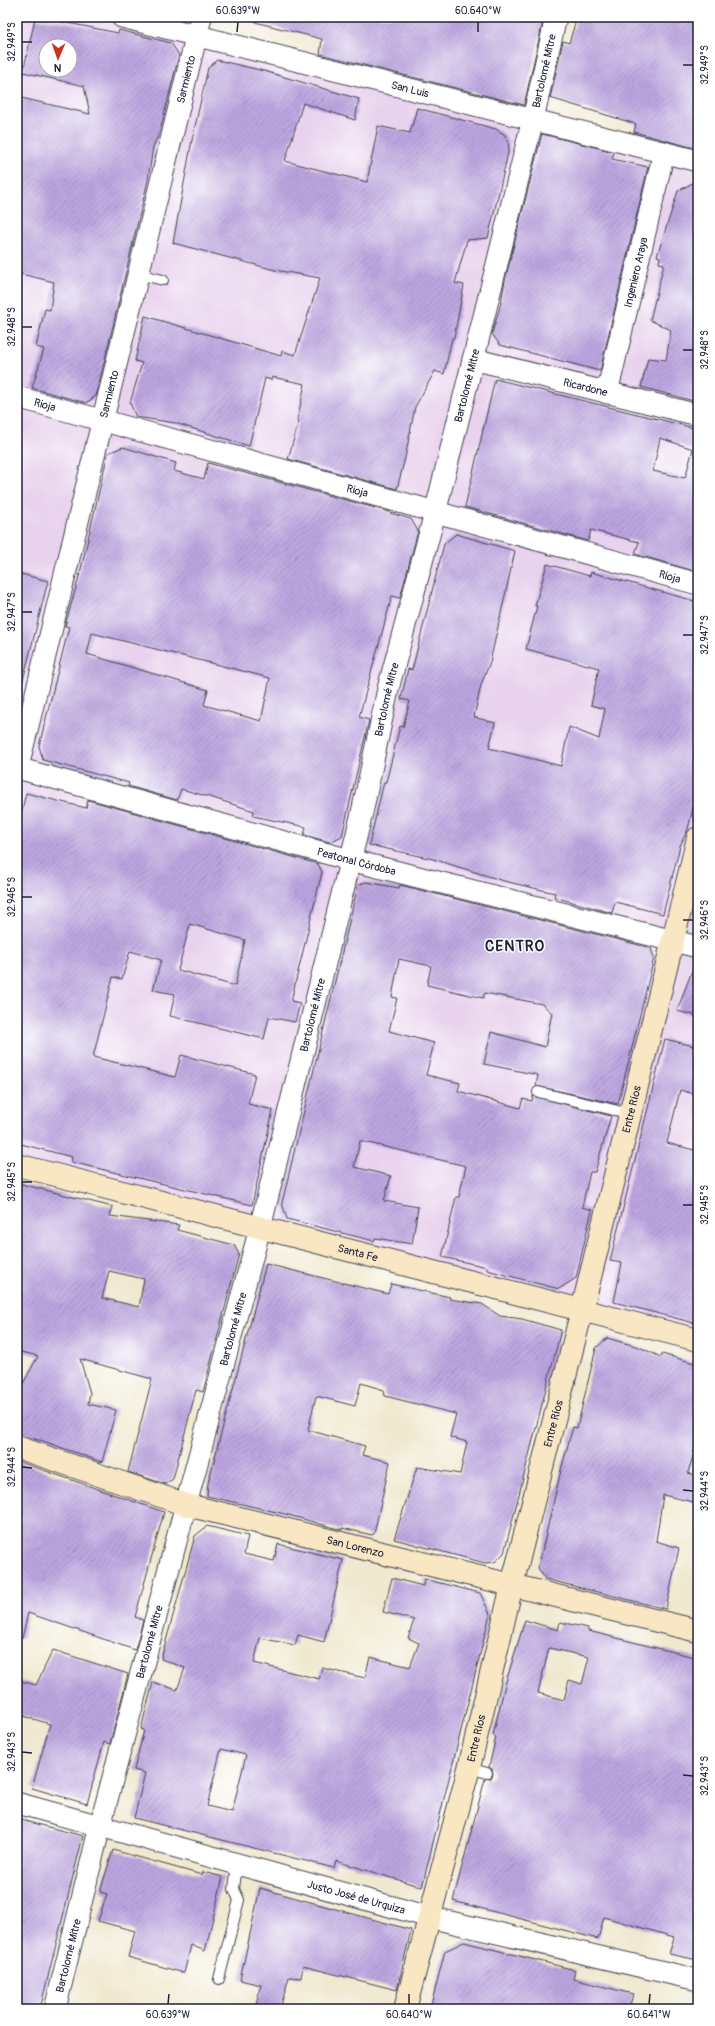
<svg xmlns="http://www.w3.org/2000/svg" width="715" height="2026" font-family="Pangolin,sans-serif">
<defs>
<pattern id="building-hatch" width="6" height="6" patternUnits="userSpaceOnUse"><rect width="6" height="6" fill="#bda6e0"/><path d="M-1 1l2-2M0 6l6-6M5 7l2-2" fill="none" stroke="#9987b7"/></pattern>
</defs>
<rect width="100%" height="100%" fill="#fff"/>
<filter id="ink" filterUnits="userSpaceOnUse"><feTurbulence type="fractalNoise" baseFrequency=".025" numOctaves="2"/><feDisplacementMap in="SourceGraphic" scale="8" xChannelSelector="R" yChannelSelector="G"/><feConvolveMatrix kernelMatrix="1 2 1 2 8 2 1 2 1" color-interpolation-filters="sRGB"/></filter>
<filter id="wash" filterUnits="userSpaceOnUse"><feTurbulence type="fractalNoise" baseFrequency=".012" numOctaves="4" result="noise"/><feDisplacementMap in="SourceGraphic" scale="16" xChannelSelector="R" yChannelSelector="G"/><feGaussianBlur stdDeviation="0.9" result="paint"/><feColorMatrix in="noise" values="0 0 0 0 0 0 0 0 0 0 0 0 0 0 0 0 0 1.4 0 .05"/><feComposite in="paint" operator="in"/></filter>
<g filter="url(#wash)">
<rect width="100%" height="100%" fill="#f0e8cf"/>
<path fill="#e9d2ed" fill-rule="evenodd" d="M17 17H122L698 161V1340L17 1165ZM46 46H70V70H46Z"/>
<g id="blocks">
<path fill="url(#building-hatch)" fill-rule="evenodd" d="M256 17H544L524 105 320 54 322 39 255 22Z
M577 17H698V149L634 132 636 124 550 98 563 41 569 43Z
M35 19 58 21 118 33 119 30 171 43 179 55 160 131 153 147 148 180 96 396 86 403 32 388 44 349 36 347 45 309 50 310 54 282 17 273V97L90 114 84 86 23 72ZM46 46H70V70H46Z
M217 60 264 71 359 99 355 120 303 103 285 161 367 182 378 126 410 133 417 108 496 129 505 135 508 141 509 149 488 238 467 240 455 283 464 285 454 338H452L444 374 435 371 415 407 405 458 397 489 288 459 299 421 297 420 305 384 272 377 271 380 265 378 249 446 175 423 136 417 130 403 142 363 135 361 145 316 281 356 282 351 295 355 320 278 275 270 173 243 192 140 208 68Z
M542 134 614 152 612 159 648 167 600 371 500 345 492 334 501 303 505 280Z
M698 180V402L641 387 648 358 666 360 671 330 650 320 664 264 659 263 660 257 657 256 678 191Z
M495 379 698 429V572L635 554 639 542 591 530 588 541 465 507ZM660 438 693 449 685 478 653 471Z
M123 447 176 463 174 471 204 479 208 463 390 512V513L411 519 418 531 400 598 392 596 359 717 369 720 342 836 330 842 304 835 306 827 253 816 254 811 213 798 181 789 177 800 128 786 129 783 43 760 39 746 69 627 65 626 80 573 108 453ZM92 633 270 678 261 721 204 705 208 690 87 654Z
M456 534 515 551 490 662 481 685 474 717 495 723 489 748 561 766 569 727 599 739 605 709 591 705 599 668 526 649 537 606H535L547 564 590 576 591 572 698 602V787L688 829 680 846 663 914 615 902 612 913 554 897 555 893 504 881 433 859 369 845 384 782H386L400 726 403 727 410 701 401 699 408 669 412 670 444 544Z
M17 573 48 581 22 684H17Z
M26 793 86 808 88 800 318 864 322 872 291 1001 300 1003 295 1022 269 1017 264 1039 170 1016 175 994 153 990 161 960 130 951 122 979 113 977 93 1057 175 1077 181 1055 255 1074 248 1104 273 1110 252 1205 71 1162 72 1157 17 1143V831ZM190 924 245 940 235 986 178 970Z
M366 882 399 888 400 885 651 948 654 958 618 1104 536 1086 538 1075 484 1064 491 1032 545 1047 552 1013 542 1004 485 993 483 998 427 985 431 966 399 959 392 997 397 998 389 1031 434 1043 426 1075 460 1083 458 1091 520 1108 523 1099 532 1101 533 1096 611 1116 595 1172H590L582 1207 592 1210 576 1278 559 1289 487 1270V1267L442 1257 456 1197H459L466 1166 360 1141 354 1167 391 1176 384 1201 418 1207 412 1244 375 1238 374 1241 287 1219 282 1203 358 885Z
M696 960H698V1016L677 1011Z
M665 1039 698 1047V1095L680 1090 667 1143 698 1151V1324L614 1302 622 1263 610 1261Z
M17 1183 113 1207 110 1216 179 1225 177 1230 234 1245 239 1254 203 1392 196 1390 173 1479 165 1484 128 1472 152 1379 80 1359 90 1393 88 1404 116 1410 102 1462 43 1441 17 1435V1395L38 1356 17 1351ZM109 1271 144 1279 139 1307 102 1298Z
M266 1264 388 1294 391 1284 450 1297 449 1299 482 1304 500 1316 522 1319 561 1330 504 1553 495 1562 485 1563 394 1539 417 1467 460 1474 467 1442 450 1437 456 1414 385 1396 384 1390 361 1383 355 1406 316 1396 308 1430 365 1446 362 1455 390 1462 374 1534 372 1535 342 1528V1530L285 1514 207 1496 208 1483Z
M607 1338 639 1347 661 1357 662 1354 698 1364V1439L688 1473 698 1476V1503L663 1495 656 1541 679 1548 666 1609 545 1579 538 1568 561 1470 573 1427 577 1428 596 1348Z
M17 1461 164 1512 135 1617 143 1620 135 1650 28 1613 22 1638 17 1637V1534L21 1518 17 1516Z
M207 1526 248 1536 244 1554 274 1561 278 1544 343 1560 324 1642 298 1635 295 1645 260 1638 254 1663 319 1679 322 1668 365 1678 370 1657 410 1667 419 1643 408 1638 414 1620 383 1612 392 1578 423 1586 424 1579 480 1593 490 1614 422 1887 336 1861 334 1868 134 1818 145 1773 134 1770 144 1730 141 1729 153 1682 177 1690 185 1668 161 1659 195 1536ZM221 1749 246 1755 232 1812 207 1806Z
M525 1620 558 1630 560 1622 588 1628V1631L698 1658V1960L669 1954 674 1937 604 1917 598 1939 453 1901 485 1779 491 1778 493 1774 492 1769 489 1767 496 1737 493 1735 505 1685ZM549 1648 589 1657 582 1684 569 1680 564 1700 538 1693Z
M53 1650 128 1674 110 1744 104 1742 87 1804 32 1788 50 1724 17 1714V1680L36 1685Z
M17 1819 83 1836 40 2009H17Z
M113 1850 202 1875 203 1872 223 1877 205 1951 191 1945 184 1973 128 1957 135 1931 98 1921 107 1894 100 1892Z
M260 1888 411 1930 397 1990 303 1966 301 1978 289 1977 280 2009H255L261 1985 240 1980Z
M464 1942 575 1970 573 1979 633 1994 629 2009H430L445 1951Z"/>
</g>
</g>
<g filter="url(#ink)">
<use href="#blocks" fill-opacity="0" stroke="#414051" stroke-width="1"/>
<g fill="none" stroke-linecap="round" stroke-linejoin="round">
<defs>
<path id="lane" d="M138 274 163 280
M538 1092 631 1114
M469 1768 487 1773
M219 1979 239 1900 234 1889 237 1864"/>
<g id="street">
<path id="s1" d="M122 17 698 161"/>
<path id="s2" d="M473 359 698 415"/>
<path id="s3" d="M607 393 664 152"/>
<path id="s4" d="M17 397 698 584"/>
<path id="s5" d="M17 768 350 860 698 947"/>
<path id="s6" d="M17 771 201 17"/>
<path id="s7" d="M17 1803 429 1917 698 1980"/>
<path id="s8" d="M55 2009 100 1826 260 1228 362 813 388 689 435 513 533 119 556 17"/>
</g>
<g id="secondary">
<path id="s9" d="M17 1165 698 1340"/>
<path id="s10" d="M17 1447 187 1505 698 1631"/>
<path id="s11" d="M405 2009 469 1768 512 1585 582 1310 698 838"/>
</g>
</defs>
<use href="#lane" stroke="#414051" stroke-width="12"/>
<use href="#street" stroke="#414051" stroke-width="23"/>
<use href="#secondary" stroke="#414051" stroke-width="24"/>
<use href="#lane" stroke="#fff" stroke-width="10"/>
<use href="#street" stroke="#fff" stroke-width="21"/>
<use href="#secondary" stroke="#f9e7c3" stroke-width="22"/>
</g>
</g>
<path fill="none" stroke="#22223b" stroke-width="1.5" d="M237 32 238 22M478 32V22M22 42H32M683 65H693M22 327H32M683 350H693M22 612H32M683 635H693M22 897H32M683 920H693M22 1182H32M683 1205H693M22 1467 32 1468M683 1490 693 1491M22 1752 32 1753M683 1775 693 1776M168 2004 169 1994M409 2004V1994M649 2004 650 1994"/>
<g text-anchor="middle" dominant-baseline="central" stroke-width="3" stroke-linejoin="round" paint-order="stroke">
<g font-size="11" fill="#22223b" stroke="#fff">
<text stroke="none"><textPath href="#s8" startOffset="1999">Bartolomé Mitre</textPath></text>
<text stroke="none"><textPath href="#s6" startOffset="712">Sarmiento</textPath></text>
<text stroke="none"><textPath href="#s1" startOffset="297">San Luis</textPath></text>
<text stroke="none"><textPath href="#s3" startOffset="124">Ingeniero Araya</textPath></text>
<text stroke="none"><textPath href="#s8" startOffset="1675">Bartolomé Mitre</textPath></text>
<text stroke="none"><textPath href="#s2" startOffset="116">Ricardone</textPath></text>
<text stroke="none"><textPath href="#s6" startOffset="388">Sarmiento</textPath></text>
<text stroke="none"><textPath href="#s4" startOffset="29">Rioja</textPath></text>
<text stroke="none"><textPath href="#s4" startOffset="353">Rioja</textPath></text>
<text stroke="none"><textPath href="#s4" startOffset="677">Rioja</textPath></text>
<text stroke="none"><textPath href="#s8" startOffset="1351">Bartolomé Mitre</textPath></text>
<text stroke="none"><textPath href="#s5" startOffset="352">Peatonal Córdoba</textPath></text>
<text stroke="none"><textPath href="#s8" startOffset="1027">Bartolomé Mitre</textPath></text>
<text stroke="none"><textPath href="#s11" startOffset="928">Entre Ríos</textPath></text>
<text stroke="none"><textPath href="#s9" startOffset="352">Santa Fe</textPath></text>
<text stroke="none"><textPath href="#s8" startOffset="703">Bartolomé Mitre</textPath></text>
<text stroke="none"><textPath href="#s11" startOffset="604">Entre Ríos</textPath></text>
<text stroke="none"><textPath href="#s10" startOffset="353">San Lorenzo</textPath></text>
<text stroke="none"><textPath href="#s8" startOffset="379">Bartolomé Mitre</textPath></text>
<text stroke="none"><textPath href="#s11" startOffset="280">Entre Ríos</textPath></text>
<text stroke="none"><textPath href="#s7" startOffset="352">Justo José de Urquiza</textPath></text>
<text stroke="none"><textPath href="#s8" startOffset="55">Bartolomé Mitre</textPath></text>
</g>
<g font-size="15" font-weight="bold" letter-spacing="1" fill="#22223b" stroke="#fff">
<text x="515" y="946">CENTRO</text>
</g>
</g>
<rect width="715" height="2026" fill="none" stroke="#fff" stroke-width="44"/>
<g transform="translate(58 58) rotate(182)"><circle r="19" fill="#ffffff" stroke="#a7a7b1"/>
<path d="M0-3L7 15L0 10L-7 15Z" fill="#c8321e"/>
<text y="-6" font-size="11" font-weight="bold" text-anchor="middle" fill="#22223b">N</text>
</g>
<rect x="22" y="22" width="671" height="1982" fill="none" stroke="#22223b" stroke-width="1.5"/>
<g font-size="10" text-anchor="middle" fill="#22223b">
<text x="238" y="14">60.639°W</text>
<text x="478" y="14">60.640°W</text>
<text transform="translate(11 42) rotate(-90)" y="4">32.949°S</text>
<text transform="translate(704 65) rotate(-90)" y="4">32.949°S</text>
<text transform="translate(11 327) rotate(-90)" y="4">32.948°S</text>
<text transform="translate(704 350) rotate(-90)" y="4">32.948°S</text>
<text transform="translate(11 612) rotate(-90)" y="4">32.947°S</text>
<text transform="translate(704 635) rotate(-90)" y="4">32.947°S</text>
<text transform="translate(11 897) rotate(-90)" y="4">32.946°S</text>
<text transform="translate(704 920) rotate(-90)" y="4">32.946°S</text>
<text transform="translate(11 1182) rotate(-90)" y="4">32.945°S</text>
<text transform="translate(704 1205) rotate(-90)" y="4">32.945°S</text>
<text transform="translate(11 1467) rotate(-90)" y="4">32.944°S</text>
<text transform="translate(704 1491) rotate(-90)" y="4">32.944°S</text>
<text transform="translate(11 1752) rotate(-90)" y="4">32.943°S</text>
<text transform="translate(704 1776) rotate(-90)" y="4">32.943°S</text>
<text x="168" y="2018">60.639°W</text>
<text x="409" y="2018">60.640°W</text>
<text x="649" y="2018">60.641°W</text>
</g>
</svg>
